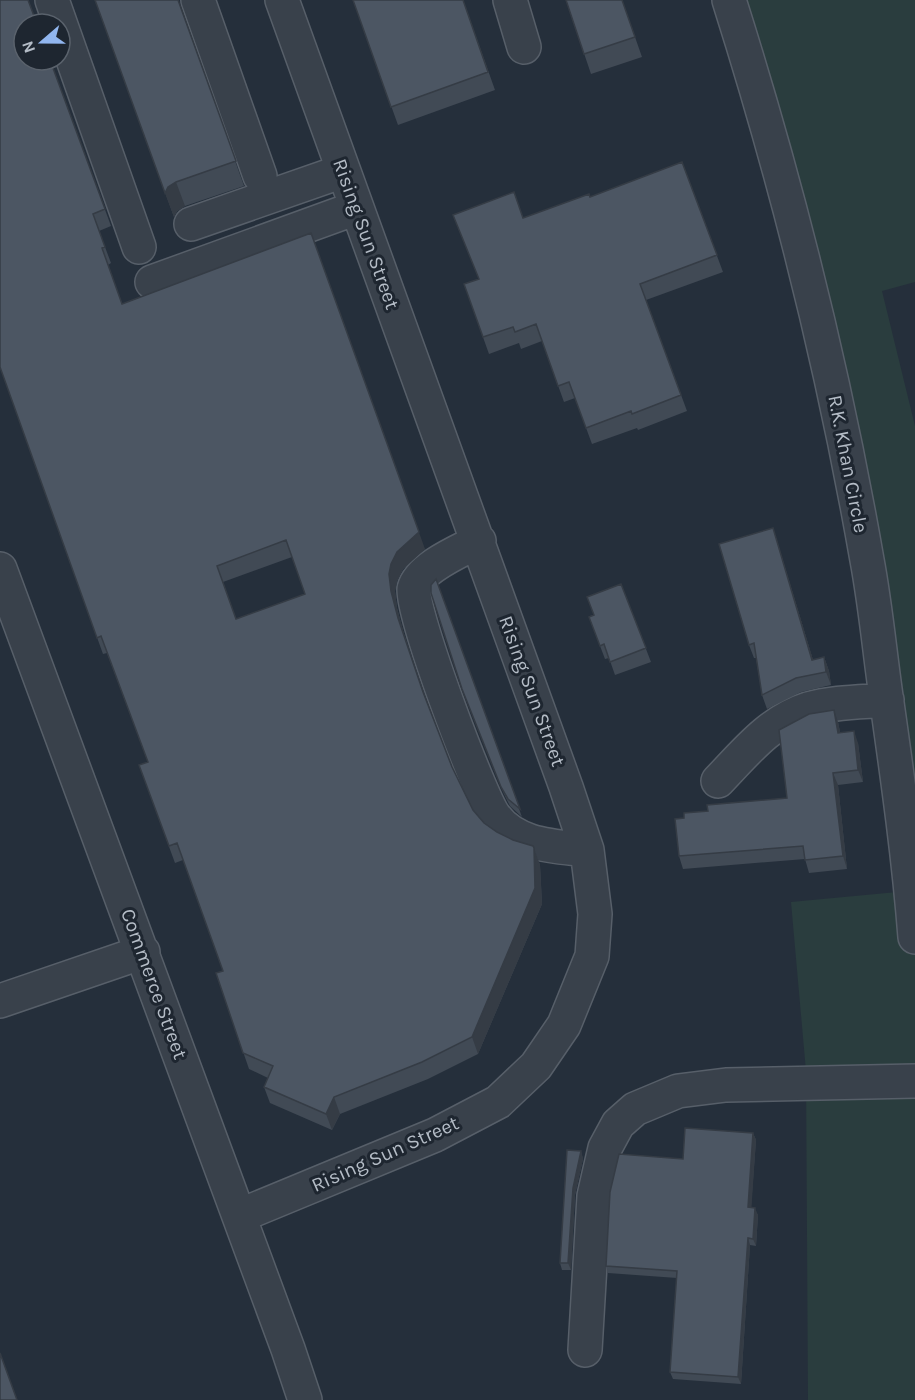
<svg xmlns="http://www.w3.org/2000/svg" width="915" height="1400" font-family="Karla,sans-serif">
<rect width="100%" height="100%" fill="#252f3b"/>
<path fill="#2a3d3e" d="M726 0H915V282L882 291 915 426V1400H808L806 1071 791 902 908 891 864 559Z"/>
<g fill="none" stroke-linecap="round" stroke-linejoin="round">
<defs>
<path id="minor" d="M52 0 139 247
M198 0 260 176
M510 0 524 47
M729 0C787 183 834 371 867 560 876 608 880 656 887 703 898 781 909 859 915 937
M191 224 343 171
M152 282 356 208
M479 541C460 551 420 567 414 589 409 607 480 798 495 817 517 846 554 846 587 850
M0 569 288 1349 305 1400
M718 781C744 754 770 721 808 709 833 702 861 702 887 700
M0 1001 143 952
M239 1216 435 1135 498 1102 536 1066 564 1025 592 956 595 914 587 850 566 787 282 0
M585 1350 594 1196 605 1148 618 1124 635 1109 678 1091 726 1085 915 1081"/>
</defs>
<use href="#minor" stroke="#575f69" stroke-width="36"/>
<use href="#minor" stroke="#39414b" stroke-width="33"/>
</g>
<path fill="#414a55" fill-rule="evenodd" d="M95 0H178L244 186 185 206 177 211 174 217Z
M353 0H463L495 90 398 125Z
M566 0H622L642 57 591 74Z
M50 60 111 226 99 231 111 263 108 265 122 304 425 549 403 569 397 581 395 591 397 608 404 634 427 702 452 767 473 810 484 823 497 832 513 840 533 846 540 865 542 904 478 1054 428 1079 340 1114 332 1130 270 1103 264 1087 268 1078 249 1069 216 973 223 971 183 860 175 863 139 765 148 762 107 653 103 654 0 367ZM292 557 305 594 236 619 223 582Z
M682 162 723 272 646 300 687 411 638 430 637 428 592 444 575 398 564 402 542 341 521 349 519 343 489 354 464 284 479 279 453 215 523 218 590 197Z
M773 528 777 541 813 660 824 657 829 671 831 685 801 692 767 709 762 695 756 658H754L749 645Z
M436 579 522 817 510 806 504 794 462 689Z
M621 584 651 662 615 675 609 658 605 659 589 617 594 615Z
M838 722 840 732 858 743 863 782 838 785 847 869 809 873 805 859 683 869 679 856 684 818 708 811 787 798Z
M753 1133 756 1140 751 1207 758 1215 756 1246 750 1245 741 1384 673 1379 670 1372 677 1278 608 1273 606 1266Z
M581 1151 583 1159 575 1195 571 1270H562L560 1263Z"/>
<path fill="#353c45" d="M176 182 185 206 177 211 174 217 165 193 168 187Z
M311 233 425 549 403 569 397 581 395 591 397 608 404 634 398 618 391 591 389 574 391 564 397 552Z
M773 528 777 541 817 673 812 660Z
M824 657 829 671 831 685 826 672Z
M834 710 838 722 843 745 838 733Z
M854 731 858 743 863 782 858 770Z
M833 773 838 785 847 869 843 856Z
M534 848 540 865 542 904 478 1054 472 1037Z
M334 1097 340 1114 332 1130 326 1114Z
M753 1133 756 1140 751 1214 748 1207Z
M581 1151 583 1159 575 1195 571 1270 568 1263 573 1188Z
M755 1208 758 1215 756 1246 753 1239Z
M748 1238 750 1245 741 1384 738 1377Z"/>
<path fill="#4c5663" stroke="#353c45" stroke-width="1.5" fill-rule="evenodd" d="M0 0H28L37 24H24V60H50L105 209 93 214 105 247 102 248 122 304 311 233 419 532 397 552 391 564 389 574 391 591 398 618 423 692 452 767 473 810 484 823 497 832 513 840 533 846 534 848 535 888 472 1037 422 1062 334 1097 326 1114 264 1087 273 1066 243 1053 216 973 223 971 177 843 169 846 139 765 148 762 101 636 97 638 0 367ZM286 540 305 594 236 619 217 566Z
M95 0H178L236 161 176 182 168 187 165 193Z
M353 0H463L488 72 391 107Z
M566 0H622L635 37 584 54Z
M682 162 717 255 640 284 681 395 632 414 631 411 586 428 569 382 558 386 536 324 515 332 513 327 483 337 464 284 479 279 453 215 514 192 523 218 589 194 590 197Z
M773 528 812 660 824 657 826 672 796 678 762 695 754 643 749 645 719 544Z
M436 579 520 809 508 799 501 787 462 689 431 593V585Z
M621 584 646 648 610 662 604 644 600 646 589 617 594 615 587 597Z
M834 710 838 733 854 731 858 770 833 773 843 856 805 860 803 846 679 856 675 819 684 818V813L708 811 707 805 787 798 779 730 809 714Z
M685 1128 753 1133 748 1207 755 1208 753 1239 748 1238 738 1377 670 1372 677 1271 606 1266 610 1192 619 1154 683 1159Z
M567 1150 581 1151 573 1188 568 1263H560Z
M0 1353 17 1400H0Z"/>
<g text-anchor="middle" dominant-baseline="central" stroke-width="6" stroke-linejoin="round" paint-order="stroke">
<g font-size="20" fill="#b4bcc6" stroke="#1e2630">
<text transform="translate(366 234) rotate(70)">Rising Sun Street</text>
<text transform="translate(848 464) rotate(79)">R.K. Khan Circle</text>
<text transform="translate(532 691) rotate(70)">Rising Sun Street</text>
<text transform="translate(154 984) rotate(70)">Commerce Street</text>
<text transform="translate(385 1154) rotate(-24)">Rising Sun Street</text>
</g>
</g>
<g transform="translate(42 42) rotate(250)"><circle r="28" fill="#1e2630" stroke="#5a626c" stroke-width="1.5"/>
<path d="M0-4.5L10 22L0 15L-10 22Z" fill="#91b6ef"/>
<text y="-9" font-size="16" font-weight="bold" text-anchor="middle" fill="#b4bcc6">N</text>
</g>
</svg>
